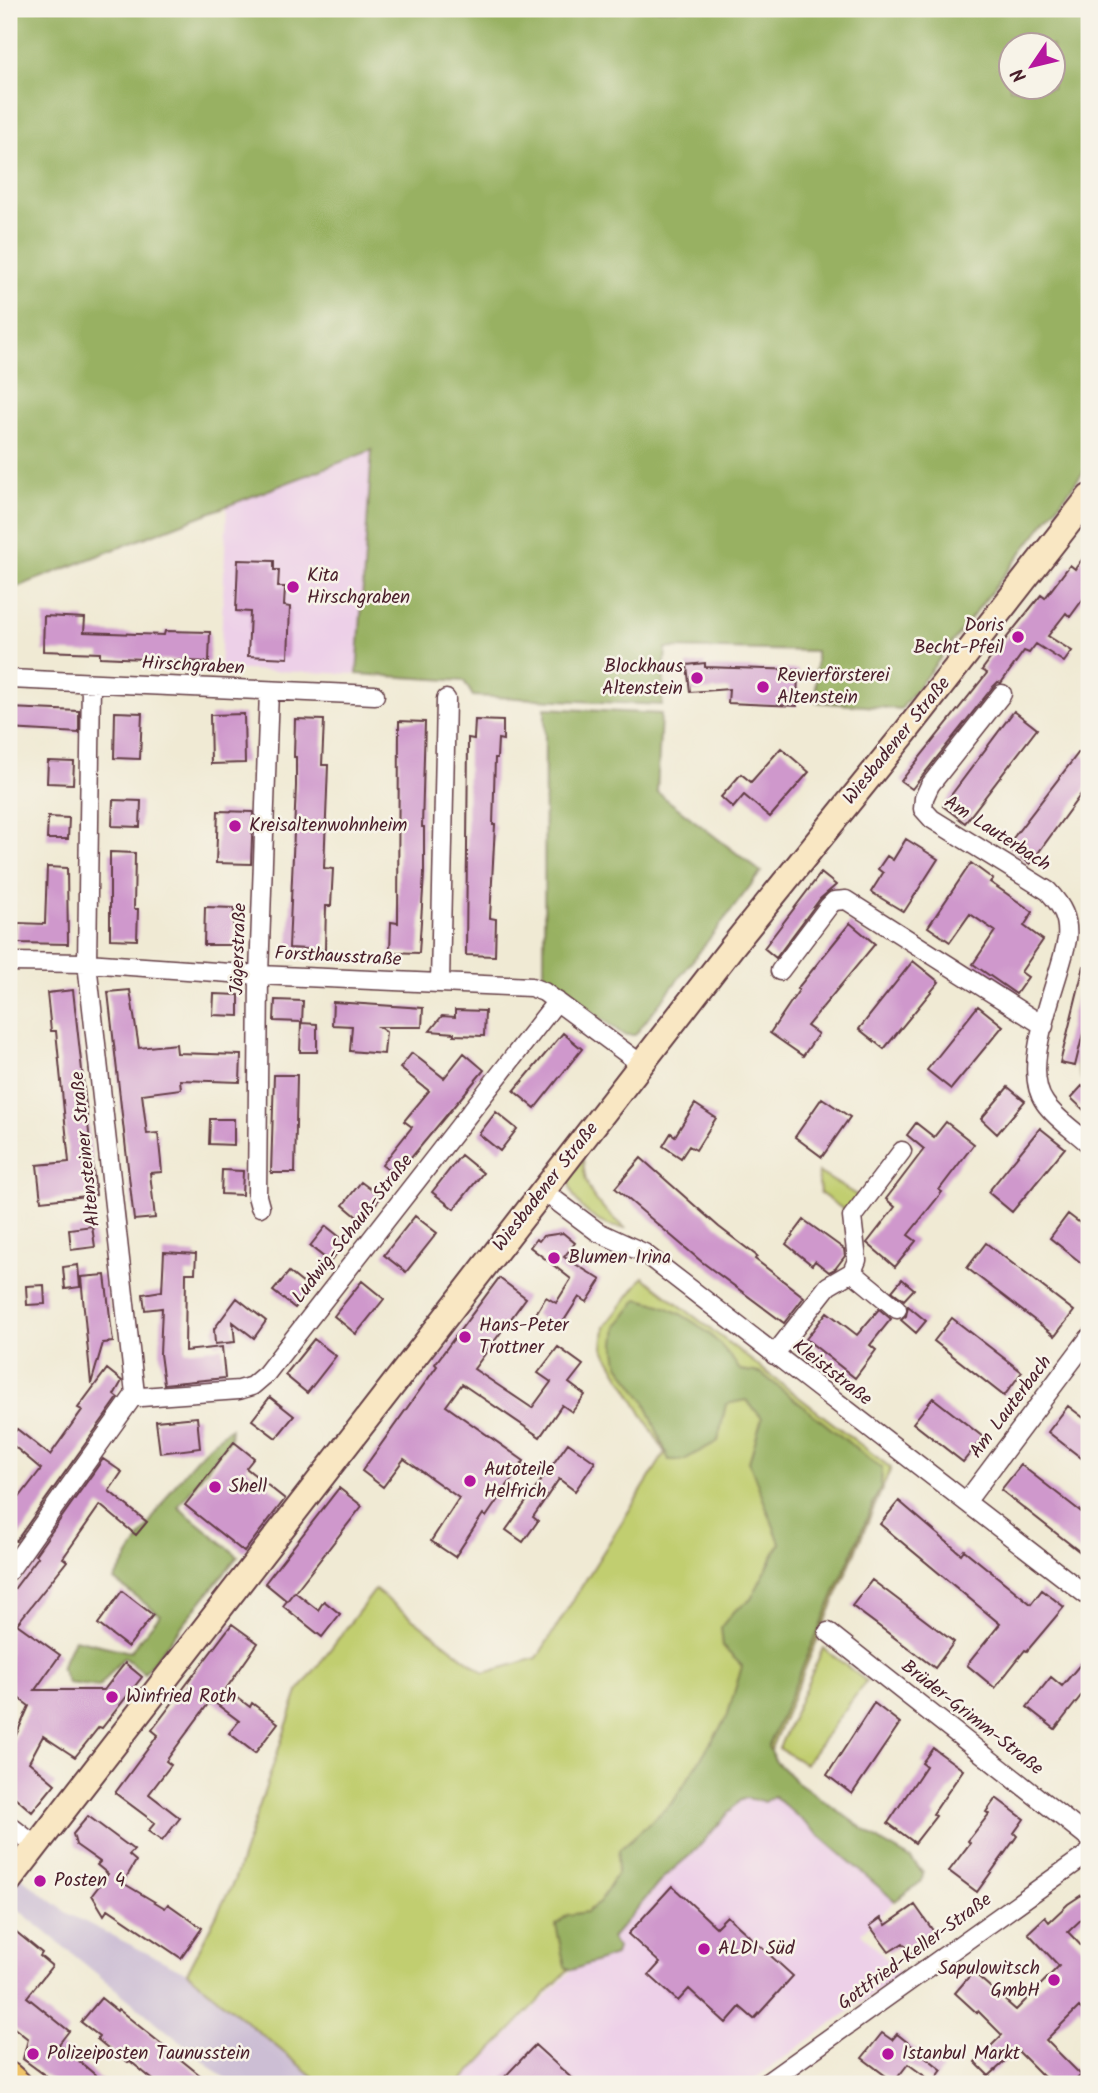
<svg xmlns="http://www.w3.org/2000/svg" width="1098" height="2093" font-family="Kalam,sans-serif">
<rect width="100%" height="100%" fill="#f7f3e8"/>
<filter id="ink" filterUnits="userSpaceOnUse"><feTurbulence type="fractalNoise" baseFrequency=".0143" numOctaves="2"/><feDisplacementMap in="SourceGraphic" scale="14" xChannelSelector="R" yChannelSelector="G"/><feConvolveMatrix kernelMatrix="1 2 1 2 8 2 1 2 1" color-interpolation-filters="sRGB"/></filter>
<filter id="wash" filterUnits="userSpaceOnUse"><feTurbulence type="fractalNoise" baseFrequency=".00686" numOctaves="4" result="noise"/><feDisplacementMap in="SourceGraphic" scale="28" xChannelSelector="R" yChannelSelector="G"/><feGaussianBlur stdDeviation="1.57" result="paint"/><feColorMatrix in="noise" values="0 0 0 0 0 0 0 0 0 0 0 0 0 0 0 0 0 1.4 0 .05"/><feComposite in="paint" operator="in"/></filter>
<g filter="url(#wash)">
<rect width="100%" height="100%" fill="#f0ead4"/>
<path fill="#edd0e8" d="M372 450 357 674 220 669 227 505Z
M773 1796 895 1901 861 1933 901 1974 747 2084H460L572 1970 611 1939 664 1877 696 1850 739 1801 746 1798 757 1802Z"/>
<path fill="#ccbed4" d="M9 1868 67 1913 187 1973 322 2084H232L10 1903 15 1895 9 1889Z"/>
<path fill="#c1ce70" stroke="#86764e" stroke-width="2" d="M1089 1009V1089C1066 1067 1082 1037 1089 1009Z
M583 1159C584 1196 600 1205 625 1228 599 1228 570 1205 569 1177Z
M818 1172 858 1196 847 1212 820 1193Z
M643 1277 891 1468 766 1760 750 1780 459 2084H322L187 1973 234 1881 298 1692 375 1590 484 1673 537 1658 665 1453 603 1348 605 1327Z
M823 1648 866 1681 805 1764 779 1748Z"/>
<path fill="#98b162" stroke="#716846" stroke-width="2" fill-rule="evenodd" d="M9 9H1089V465L901 709 816 702V651L666 648 662 705 473 696 464 681 357 674 372 450 9 590ZM1010 46H1052V88H1010Z
M545 708 661 714 657 792 761 872 635 1035H624L544 977Z
M638 1299C681 1307 717 1334 740 1370L761 1373 882 1469 881 1486 768 1747 776 1762 796 1781 883 1843 911 1859 923 1873 922 1881 895 1901 774 1796 765 1802 746 1798 739 1801 696 1850 664 1877 612 1938 617 1948 615 1955 572 1970 565 1967 556 1925 567 1915 587 1912 599 1903 617 1873 619 1850 673 1802 727 1717 742 1666 723 1647 721 1627 733 1612 751 1599 780 1543 749 1462 762 1418 746 1400 726 1404 718 1441 684 1460H669L645 1402 618 1363 615 1343 617 1326Z
M231 1428 230 1439 178 1507 238 1556 144 1673 124 1657 99 1687 68 1683 61 1668 74 1639 130 1652 160 1615 114 1580C147 1529 180 1463 231 1428Z"/>
<g id="blocks">
<path fill="#cf98cc" d="M1089 550V591L1070 617 1066 613 1048 636 1072 651 1064 662 1036 644 1029 653 1024 651 1001 683 998 682 993 687 912 789 901 781 987 673 982 670 996 651 1041 595 1045 598 1070 565 1075 569Z
M238 560 274 561V570H279L278 587H285L284 606 290 607 288 658 248 656 250 612 236 611Z
M44 616 85 618 84 632 164 635 165 631 210 632 209 662 100 657V653L43 651Z
M705 663V667L798 670 797 706 728 703 729 689 690 692 687 665Z
M9 708 79 711V733L9 729Z
M1014 711 1037 729 965 823 943 806Z
M115 712 142 713 140 759 114 758Z
M244 714 245 763 211 764 210 715Z
M295 719 324 720 322 765H328L324 868 333 869 331 906H326L325 950 289 948 296 786V757H294Z
M475 720 503 721V740L498 739 497 758H495L493 825H495L490 918 496 919 495 956 466 955 468 738 474 739Z
M399 721 425 722 422 827H424V874L419 953 390 952 391 922 398 923Z
M781 748 809 772 770 817 744 795 733 808 721 797 741 774 751 782Z
M1079 752 1089 760V783L1030 864 1007 846Z
M48 761 74 762 73 784 47 783Z
M113 800 141 801 140 827 112 826Z
M218 811 253 812 251 864 216 863Z
M48 817 69 818 68 839H47Z
M906 839 938 859 904 912 871 892 883 873 878 869 887 856 893 860Z
M110 852 135 853 134 909H138L137 940 110 939Z
M971 863 993 879 990 882 1033 912 1024 926 1043 940 1021 972 1028 977 1016 994 973 964 995 931 970 914 950 942 928 927Z
M47 867 67 868 68 944 17 943 18 923 45 924Z
M821 873 836 885 820 899 776 958 764 948Z
M205 907 234 908 233 945H204Z
M850 923 875 944 807 1026 818 1034 803 1056 770 1033 799 990 797 989Z
M913 961 939 982 884 1049 859 1029Z
M1084 966H1089V1009L1075 1066 1060 1063Z
M73 990 96 1195 41 1201 37 1165 69 1162 56 1031H51L47 993Z
M130 990 139 1048 176 1044 177 1053 241 1055 240 1082 180 1080 181 1089 142 1094 147 1134 158 1133 162 1172 150 1173 155 1218 134 1220 108 992Z
M214 994 239 995V1016L213 1015Z
M275 1000 303 1001 302 1022 274 1021Z
M333 1002 423 1008 422 1027H379L386 1032 384 1054 350 1051 352 1026 332 1025Z
M978 1006 1003 1026 951 1089 927 1070Z
M455 1010 485 1011 484 1036 454 1035V1033L430 1031 442 1016 455 1017Z
M301 1023 317 1024V1052H300Z
M563 1033 582 1049 535 1108 514 1091Z
M412 1053 444 1078 464 1053 484 1070 396 1176 382 1165 412 1127 404 1121 429 1091 400 1068Z
M274 1075H297L295 1173H271Z
M1082 1086 1089 1093V1115L1071 1098Z
M1008 1087 1025 1101 997 1134 981 1119Z
M822 1098 850 1117 822 1157 795 1137Z
M695 1104 716 1118 696 1150 689 1146 681 1158 663 1146 671 1133 675 1136Z
M496 1112 517 1129 500 1151 479 1134Z
M210 1119H234V1145L209 1144Z
M946 1122 974 1144 939 1190 942 1192 908 1235 916 1241 895 1267 867 1243 895 1207 886 1199 924 1149 907 1135 916 1123 934 1137Z
M1040 1128 1065 1148 1012 1212 988 1192Z
M461 1155 483 1173 454 1209 432 1192Z
M641 1158 719 1227 757 1256 755 1259 804 1297 784 1323 702 1262 615 1188Z
M222 1170 243 1171 242 1195 221 1194Z
M361 1182 381 1197 362 1221 343 1205Z
M1068 1214 1089 1230V1269L1050 1238Z
M415 1216 437 1233 406 1272 384 1255Z
M804 1220 844 1249 845 1256 835 1269 829 1272 815 1261 812 1265 786 1244Z
M92 1226 95 1247 71 1250 69 1229Z
M326 1226 346 1242 330 1262 310 1246Z
M563 1233 575 1243 564 1257 601 1280 587 1302 579 1297 558 1330 535 1315 546 1297 556 1303 571 1279 530 1247 536 1239 539 1241 543 1236Z
M986 1243 1074 1311 1055 1336 967 1268Z
M164 1252 196 1254 195 1273H186L185 1351 222 1347 225 1378 164 1384 160 1354 162 1308 145 1310 143 1294 162 1291Z
M78 1265 80 1287 65 1289 63 1267Z
M289 1272 310 1289 295 1308 273 1291Z
M105 1275 113 1342 103 1343 91 1384 81 1277Z
M499 1278 526 1298 474 1369 532 1408 551 1382 538 1373 558 1347 583 1365 569 1383 585 1395 572 1412 562 1405 540 1437 462 1384 446 1406 524 1461 486 1517 483 1514 455 1557 431 1541 459 1498 404 1459 383 1487 362 1471 437 1366 435 1364Z
M902 1279 914 1289 904 1300 892 1291Z
M362 1281 384 1299 356 1334 334 1316Z
M44 1285 45 1304 27 1305 26 1286Z
M237 1298 266 1321 254 1338 233 1322 235 1342 215 1344 214 1329Z
M908 1306 926 1321 916 1333 901 1320 906 1316Z
M879 1309 891 1319 870 1345 876 1350 855 1378 806 1339 827 1312 857 1335Z
M952 1318 1022 1372 1004 1396 934 1341Z
M314 1339 336 1356 307 1393 285 1375Z
M107 1369 122 1381 114 1395 118 1398 16 1541 9 1536V1511L41 1469 9 1442V1440L17 1429 50 1455 82 1410 78 1408Z
M270 1397 294 1416 276 1438 252 1420Z
M933 1398 983 1437 963 1462 913 1423Z
M1068 1406 1089 1422V1464L1048 1432Z
M197 1417 200 1448 160 1453 156 1421Z
M234 1442 254 1458 246 1468 285 1499 244 1552 185 1505Z
M568 1443 595 1462 575 1491 559 1479 533 1517 538 1521 523 1542 506 1530Z
M103 1459 122 1472 109 1491 147 1522 136 1535 100 1505 63 1558 67 1561 17 1624 60 1655 35 1690H104L125 1663 142 1677 102 1728 99 1727 75 1757 43 1736 29 1762 55 1784 32 1812 9 1792V1751L29 1706 9 1691V1596L38 1557 35 1555Z
M1021 1465 1089 1518V1559L1001 1490Z
M339 1488 362 1506 295 1592 318 1610 324 1601 340 1614 322 1637 283 1606 294 1592 287 1601 265 1583Z
M899 1501 961 1554 964 1550 1031 1604 1042 1590 1064 1607 1027 1651 1025 1650 995 1688 967 1665 1000 1624 880 1524Z
M872 1580 954 1642 935 1668 852 1606Z
M122 1591 153 1615 128 1647 98 1624Z
M232 1624 258 1643 226 1689 250 1707 252 1703 278 1723 255 1753 229 1733 239 1721 211 1700 166 1761 171 1765 149 1794 180 1818 162 1841 148 1831 155 1823 115 1793 158 1735 152 1730Z
M1089 1654V1697L1084 1692 1055 1729 1027 1707 1051 1677 1062 1686Z
M874 1703 900 1723 852 1794 827 1775Z
M933 1748 963 1770 933 1814 936 1816 915 1843 888 1823 926 1766 922 1763Z
M996 1798 1024 1819 1014 1833 1017 1836 977 1892 949 1871 970 1843 968 1841 989 1814 986 1812Z
M88 1816 134 1850 129 1855 136 1861 123 1883 165 1908 168 1904 202 1928 181 1958 108 1909 104 1915 92 1895 108 1874 97 1865 100 1862 76 1845 73 1834Z
M672 1886 716 1927 727 1916 793 1976 754 2019 740 2007 726 2023 689 1989 678 2001 649 1975 660 1963 628 1934Z
M1089 1890V1912L1068 1932 1089 1954V2017L1079 2007 1046 2040 1081 2075 1072 2084H1051L1017 2050 989 2076 975 2062 1002 2035 978 2011 977 2013 955 1993 973 1972 1016 2010 1059 1966 1028 1933 1045 1917 1049 1922 1068 1904Z
M915 1905 936 1935 911 1953 903 1943 889 1952 870 1926 881 1918 886 1925Z
M9 1926 42 1953 40 1956 52 1966 27 1997 69 2031 59 2044 106 2084H57L23 2059 28 2039 9 2024Z
M101 1998 117 2011 118 2009 211 2084H158L130 2061 128 2062 108 2048 97 2039 99 2036 81 2022Z
M882 2033 892 2040 897 2034 942 2070 933 2082 908 2064 894 2082 862 2058Z
M535 2045 578 2084H498Z"/>
</g>
</g>
<g filter="url(#ink)">
<use href="#blocks" fill-opacity="0" stroke="#633d44" stroke-width="2"/>
<g fill="none" stroke-linecap="round" stroke-linejoin="round">
<defs>
<path id="minor" d="M9 679 375 695
M1002 694 930 785 924 798 923 809 932 819 1048 891C1062 906 1069 918 1067 939 1060 981 1018 1066 1045 1103 1056 1119 1075 1131 1089 1144
M9 962 87 963 259 975 531 987 544 992 641 1064
M780 971 829 906 834 901 846 900 1044 1026
M440 983 446 699
M543 1191 598 1232 644 1253 1089 1597
M260 1207 257 1196 259 975 269 691
M852 1272 897 1309
M774 1355 828 1286 852 1272 857 1260 852 1217 902 1151
M135 1394 141 1397 239 1390 252 1386 266 1374 557 1001
M966 1502 1089 1338
M9 1571 135 1394 87 963 91 683
M828 1632 1089 1838
M9 1825 36 1846
M765 2084 1089 1853"/>
<path id="secondary" d="M9 1881 732 947 904 734 1089 497"/>
<path id="primary" d="M9 2076 18 2084"/>
</defs>
<use href="#minor" stroke="#633d44" stroke-width="21"/>
<use href="#secondary" stroke="#633d44" stroke-width="28"/>
<use href="#primary" stroke="#633d44" stroke-width="30"/>
<use href="#minor" stroke="#fff" stroke-width="18"/>
<use href="#secondary" stroke="#f9e7c3" stroke-width="24"/>
<use href="#primary" stroke="#f0c469" stroke-width="26"/>
</g>
</g>
<g fill="#b5179e" stroke="#f7f3e8" stroke-width="2.5">
<circle cx="293" cy="587" r="7"/>
<circle cx="1018" cy="637" r="7"/>
<circle cx="697" cy="678" r="7"/>
<circle cx="763" cy="687" r="7"/>
<circle cx="235" cy="826" r="7"/>
<circle cx="554" cy="1258" r="7"/>
<circle cx="465" cy="1337" r="7"/>
<circle cx="470" cy="1481" r="7"/>
<circle cx="215" cy="1487" r="7"/>
<circle cx="112" cy="1697" r="7"/>
<circle cx="40" cy="1881" r="7"/>
<circle cx="704" cy="1949" r="7"/>
<circle cx="1054" cy="1980" r="7"/>
<circle cx="33" cy="2054" r="7"/>
<circle cx="888" cy="2054" r="7"/>
</g>
<g text-anchor="middle" dominant-baseline="central" stroke-width="5" stroke-linejoin="round" paint-order="stroke">
<g font-size="19" fill="#4a1f2b" stroke="#f7f3e8" text-anchor="start">
<text x="307" y="576">Kita<tspan x="307" dy="22">Hirschgraben</tspan></text>
<text x="1004" y="626" text-anchor="end">Doris<tspan x="1004" dy="22">Becht-Pfeil</tspan></text>
<text x="683" y="667" text-anchor="end">Blockhaus<tspan x="683" dy="22">Altenstein</tspan></text>
<text x="777" y="676">Revierförsterei<tspan x="777" dy="22">Altenstein</tspan></text>
<text x="249" y="826">Kreisaltenwohnheim</text>
<text x="568" y="1258">Blumen Irina</text>
<text x="479" y="1326">Hans-Peter<tspan x="479" dy="22">Trottner</tspan></text>
<text x="484" y="1470">Autoteile<tspan x="484" dy="22">Helfrich</tspan></text>
<text x="229" y="1487">Shell</text>
<text x="126" y="1697">Winfried Roth</text>
<text x="54" y="1881">Posten 4</text>
<text x="718" y="1949">ALDI Süd</text>
<text x="1040" y="1969" text-anchor="end">Sapulowitsch<tspan x="1040" dy="22">GmbH</tspan></text>
<text x="47" y="2054">Polizeiposten Taunusstein</text>
<text x="902" y="2054">Istanbul Markt</text>
</g>
<g font-size="19" fill="#4a1f2b" stroke="#f7f3e8">
<text transform="translate(193 666) rotate(3)">Hirschgraben</text>
<text transform="translate(897 741) rotate(-51)">Wiesbadener Straße</text>
<text transform="translate(997 834) rotate(33)">Am Lauterbach</text>
<text transform="translate(239 949) rotate(-88)">Jägerstraße</text>
<text transform="translate(338 957) rotate(3)">Forsthausstraße</text>
<text transform="translate(86 1149) rotate(-96)">Altensteiner Straße</text>
<text transform="translate(546 1187) rotate(-52)">Wiesbadener Straße</text>
<text transform="translate(353 1229) rotate(-52)">Ludwig-Schauß-Straße</text>
<text transform="translate(832 1373) rotate(38)">Kleiststraße</text>
<text transform="translate(1011 1407) rotate(-53)">Am Lauterbach</text>
<text transform="translate(972 1718) rotate(38)">Brüder-Grimm-Straße</text>
<text transform="translate(915 1952) rotate(-36)">Gottfried-Keller-Straße</text>
</g>
</g>
<rect width="1098" height="2093" fill="none" stroke="#f7f3e8" stroke-width="35"/>
<g transform="translate(1032 66) rotate(235)"><circle r="33" fill="#f7f3e8" stroke="#b29e9c" stroke-width="2"/>
<path d="M0-5L12 26L0 18L-12 26Z" fill="#b5179e"/>
<text y="-10" font-size="19" font-weight="bold" text-anchor="middle" fill="#4a1f2b">N</text>
</g>
</svg>
